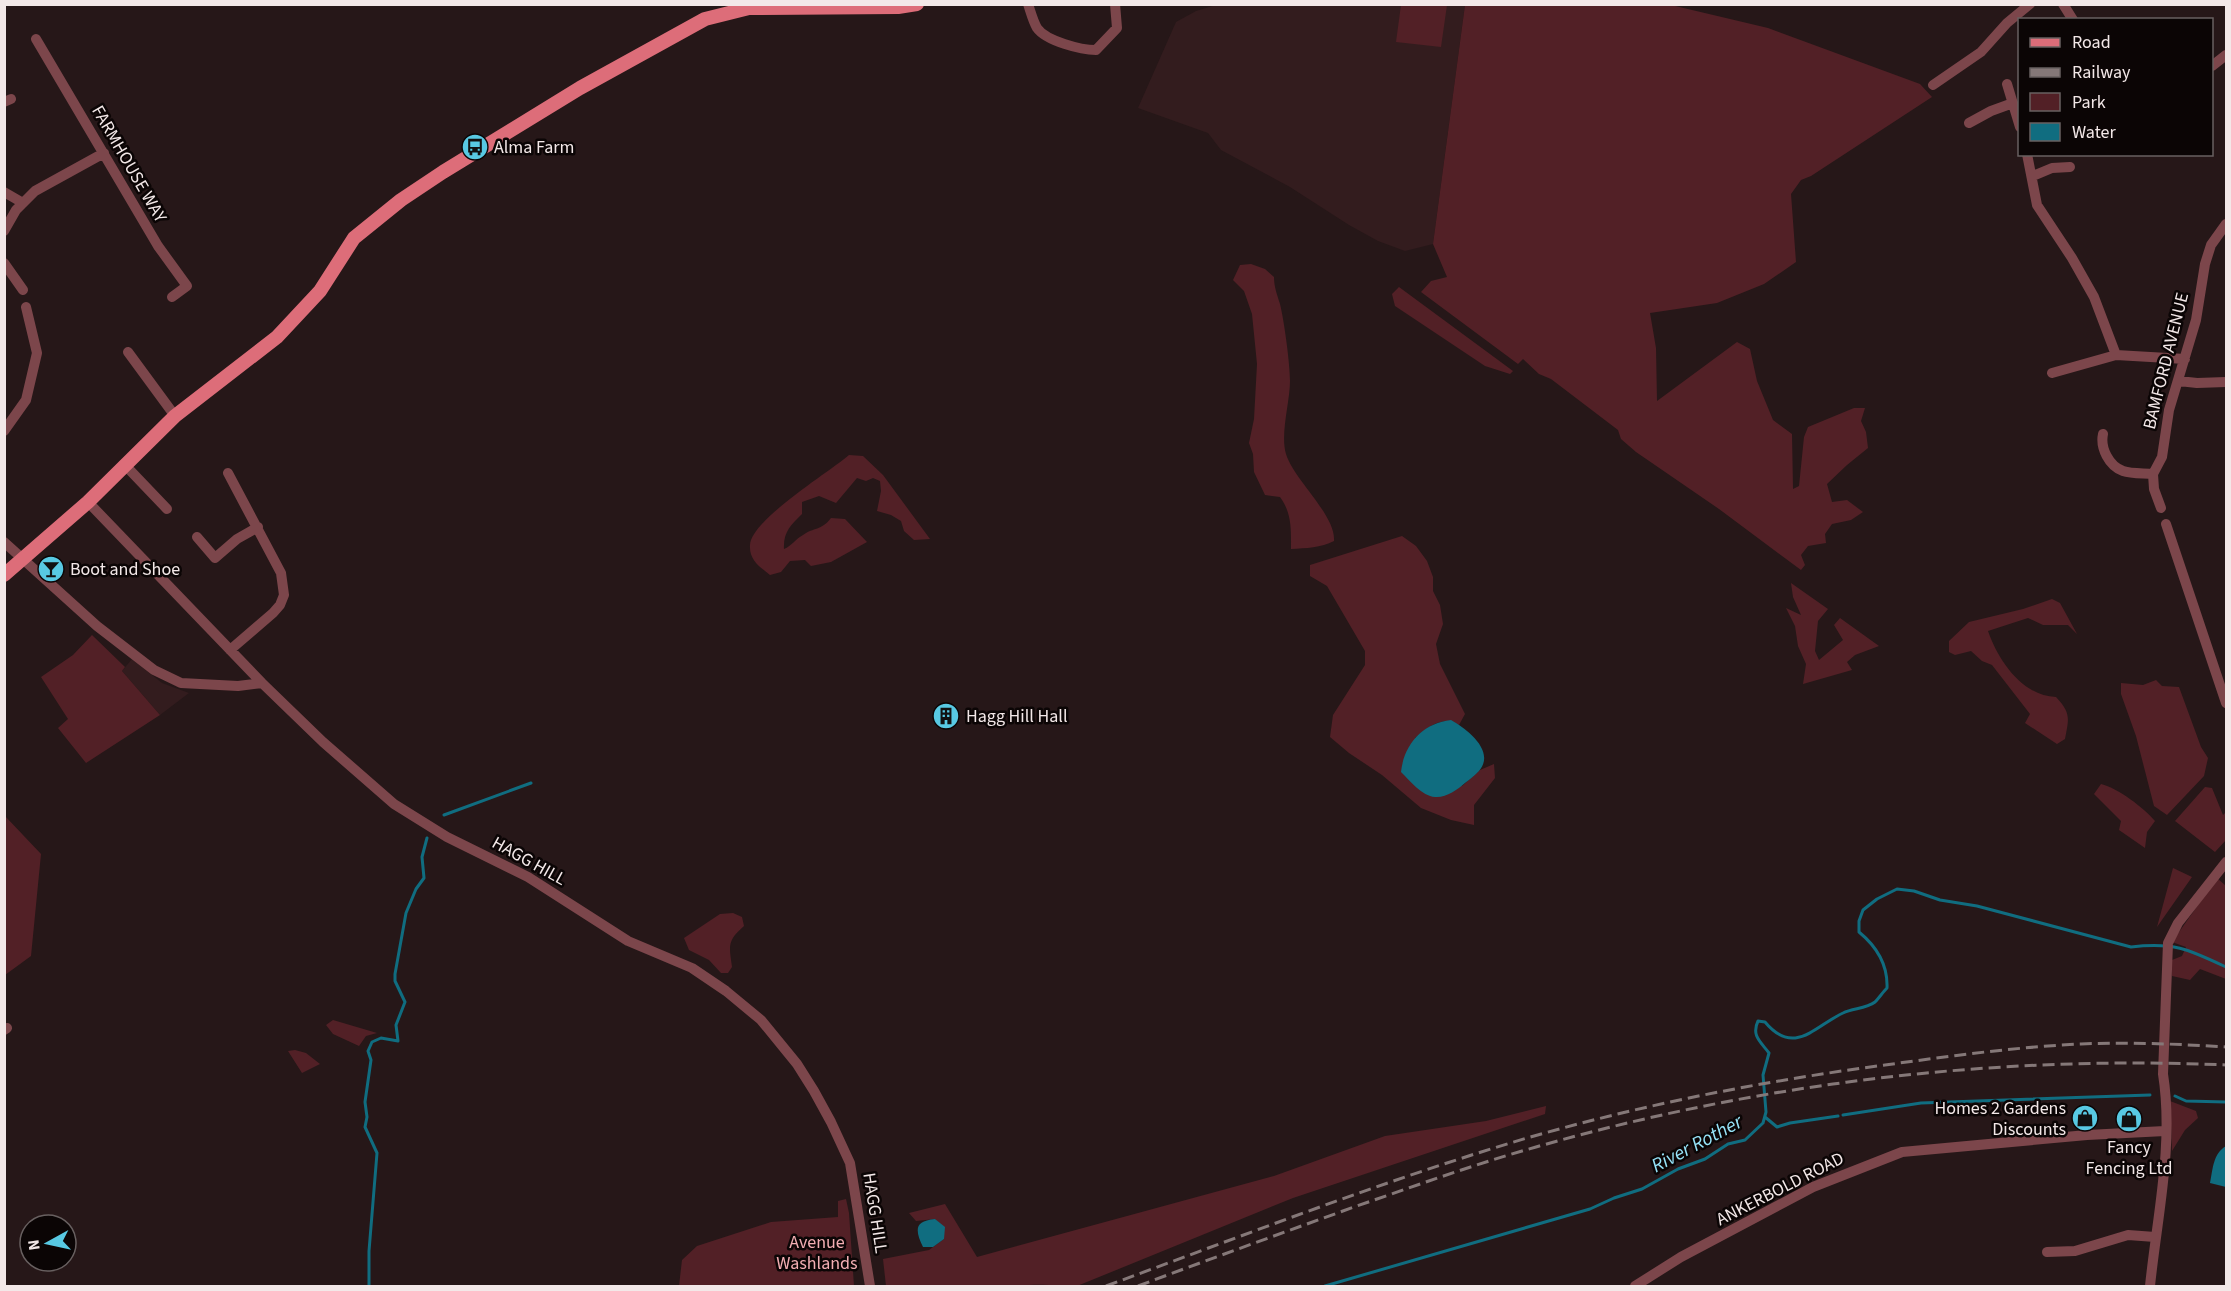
<svg xmlns="http://www.w3.org/2000/svg" width="2231" height="1291" font-family="'Source Sans 3',sans-serif">
<rect width="100%" height="100%" fill="#261718"/>
<path fill="#331c1e" d="M1216 5H1465L1433 244 1405 251 1378 241 1349 225 1290 187 1221 150 1208 133 1138 108 1176 22 1196 11Z
M132 659 162 683 189 693 160 715 122 671Z"/>
<path fill="#522026" d="M1401 5H1447L1441 47 1396 42Z
M1465 5H1671L1768 28 1920 84 1932 97 1811 176 1801 180 1791 194 1796 262 1764 284 1717 303 1650 313 1656 348 1657 401 1737 342 1750 349 1757 381 1773 420 1792 434 1793 489 1799 486 1804 437 1808 427 1854 408H1865L1861 421 1866 432 1868 448 1847 465 1827 484 1832 502 1847 500 1863 512 1851 520 1832 524 1825 534 1826 543 1808 546 1801 555 1805 565 1801 570 1719 509 1636 452 1621 439 1618 430 1551 379 1539 374 1523 359 1518 364 1421 292 1431 281 1447 277 1433 244Z
M1251 264 1265 269 1274 277C1274 287 1277 294 1280 304 1284 320 1290 363 1290 381 1290 402 1280 434 1286 454 1294 480 1336 515 1334 541 1321 548 1306 548 1291 549 1291 530 1292 513 1280 497L1265 495 1254 472 1253 454 1249 443 1254 419 1257 364 1252 314 1244 291 1233 280 1240 265Z
M1399 287 1513 371 1510 374 1485 366 1395 306 1392 294Z
M849 455 863 456 883 475 930 539 914 540 904 531 901 521 891 515 877 511 881 491 880 481 873 478 866 481 857 478 836 503 819 496 802 502V514C791 525 783 532 784 549 792 546 795 539 803 535 814 527 821 531 831 518L845 519 867 542 831 562 811 566 805 560 790 561 781 572 770 575C760 567 749 560 750 545 751 520 828 473 849 455Z
M1402 536 1416 546 1427 561 1433 577V591L1440 605 1443 624 1436 644 1440 664 1465 714 1459 725C1442 715 1428 727 1415 738L1462 786 1480 770 1494 764 1495 778 1474 805V825L1451 820 1421 808 1382 775 1349 753 1330 737 1333 715 1365 665V651L1327 586 1310 576V565Z
M1791 583 1828 609 1818 621 1815 651 1819 660 1843 640 1834 625 1840 618 1879 646 1855 655 1847 662 1852 670 1803 684 1806 664 1798 646 1795 626 1786 608 1801 615 1793 597Z
M2052 599 2060 603 2077 634 2068 625H2043L2028 618 1988 631C1998 660 2022 696 2056 697 2071 713 2069 718 2065 739L2057 744 2025 723 2030 714 1992 665 1982 661 1971 651 1955 655 1949 652V641L1969 622 2023 609Z
M92 635 125 667 122 671 160 715 86 763 58 728 68 719 41 677 73 655Z
M2156 680 2162 686 2179 687 2201 747 2208 758 2204 776 2167 815 2154 806 2136 736 2121 694V683L2143 685Z
M2101 784C2118 788 2144 808 2155 821L2147 832 2145 848 2119 830 2121 821 2094 794Z
M2205 787 2212 788 2223 815 2226 812V840L2215 852 2175 821Z
M5 816 41 854 31 956 5 975Z
M2173 868 2192 877 2157 927Z
M2217 878 2226 886V979L2200 969 2190 980 2172 976V960L2182 956 2186 947 2172 942Z
M733 913 742 917 744 926C727 941 729 945 732 967L728 973H721L709 960 689 950 684 938 720 914Z
M333 1020 377 1033 366 1036 359 1046 333 1034 326 1025Z
M295 1050 306 1053 320 1064 302 1073 288 1051Z
M2170 1101 2196 1111 2198 1118 2185 1130 2172 1151Z
M1546 1106 1545 1114 1293 1198 1077 1286C1062 1286 1034 1283 1022 1286H886L883 1259 929 1250 944 1239 935 1219 916 1221 909 1213 945 1204 977 1257 1274 1176 1385 1136 1486 1121Z
M846 1199 849 1213 854 1286H679L682 1260 697 1246 771 1222 838 1217V1201Z"/>
<path fill="#106d80" d="M1451 720C1467 729 1496 751 1479 771 1475 775 1469 780 1465 783 1457 790 1446 798 1435 797 1422 796 1410 781 1401 772 1404 744 1423 723 1451 720Z
M2226 1146V1187L2210 1183C2213 1168 2213 1154 2226 1146Z
M935 1219 945 1227 944 1239 933 1247H923C915 1230 914 1221 935 1219Z"/>
<g fill="none" stroke-linecap="round" stroke-linejoin="round">
<path stroke="#106d80" stroke-width="3" d="M444 815 531 783
M2175 1096 2186 1101 2226 1102
M1843 1115 1921 1103 2150 1095
M1765 1117 1777 1127 1790 1123 1838 1116
M369 1286V1251L377 1153 365 1127 367 1117 365 1102 371 1060 368 1051 372 1042 381 1038 398 1041 396 1025 405 1002 395 981V974L406 913 416 889 424 878 422 857 427 838
M1325 1286 1590 1209 1614 1198 1642 1189 1678 1169 1705 1159 1728 1144 1745 1140 1763 1123 1766 1112 1763 1075 1769 1053C1761 1042 1751 1036 1758 1021L1765 1022C1794 1057 1815 1026 1843 1013 1853 1008 1866 1009 1875 1002 1879 998 1883 992 1887 988 1888 965 1876 946 1859 932V921L1863 910 1877 899 1897 889 1914 891 1940 900 1977 906 2131 947C2174 942 2188 949 2226 967"/>
<path stroke="#7c464b" stroke-width="10" d="M1028 4C1031 13 1033 21 1037 28 1046 41 1081 50 1096 50L1117 28 1115 4
M2063 4 2073 20
M36 39 158 246 187 286 172 297
M2212 66 2226 55
M2007 84 2020 127
M1933 85 1981 52 2007 23 2030 4
M4 102 11 99
M1969 123 1991 111 2013 103
M2027 154 2037 205 2072 258 2094 297 2116 355 2185 359
M2033 176 2052 168 2070 167
M4 192 23 203
M4 231 16 210 35 191 104 153
M4 263 23 290
M128 352 175 416
M2052 373 2116 355
M2179 381 2197 383 2226 382
M4 431 26 400 37 353 26 307
M2103 434C2100 448 2109 466 2123 471 2132 474 2144 473 2153 474
M124 464 167 509
M228 473 281 573 284 595 280 605 273 613 230 650
M88 502 262 683 323 742 394 804 447 837 528 877 628 941 692 968 726 991 761 1020 797 1064 814 1091 831 1122 850 1163 870 1286
M2161 508 2154 489 2153 474 2162 457 2169 410 2196 320 2205 264 2211 245 2226 224
M2166 524 2226 703
M197 537 215 558 237 539 258 527
M4 542 97 626 154 670 181 683 238 686 262 683
M4 1030 7 1028
M2047 1252 2075 1251 2128 1235 2155 1237
M1635 1286 1681 1257 1813 1187 1902 1152 2087 1135 2165 1131
M2150 1286C2157 1217 2174 1144 2163 1074L2168 943 2178 923 2226 862"/>
<path stroke="#dd6d79" stroke-width="14" d="M4 575 88 502 175 416 277 337 320 291 354 238 401 200 443 172 580 88 705 19 749 8 898 7 917 4"/>
<path stroke="#857878" stroke-width="3" stroke-dasharray="12 6" stroke-linecap="butt" d="M1106 1286C1245 1235 1385 1180 1527 1138 1645 1104 1764 1081 1885 1065 1950 1056 2016 1047 2081 1044 2130 1042 2178 1044 2226 1047
M1138 1286C1210 1259 1282 1233 1354 1207 1415 1186 1475 1164 1536 1147 1760 1083 1993 1055 2226 1065"/>
</g>
<defs>
<symbol id="bus-disc" viewBox="-11 -11 22 22"><circle r="9.5" fill="#58c9e3" stroke="#0b0505"/><path d="M-5-6H5V4H4V6H2V4H-2V6H-4V4H-5ZM-3.5-4V0h7V-4ZM-3.5 1.2v1.5H-2V1.2ZM2 1.2v1.5H3.5V1.2Z" fill="#111"/></symbol>
<symbol id="bar-disc" viewBox="-11 -11 22 22"><circle r="9.5" fill="#58c9e3" stroke="#0b0505"/><path d="M-6-5H6L.8 .8V4.5H3.5V6h-7V4.5H-.8V.8Z" fill="#111"/></symbol>
<symbol id="building-disc" viewBox="-11 -11 22 22"><circle r="9.5" fill="#58c9e3" stroke="#0b0505"/><path d="M-4-6H4V6H1V3H-1V6H-4ZM-2.5-4.3h1.7v1.8h-1.7ZM.8-4.3h1.7v1.8H.8ZM-2.5-1h1.7V.8h-1.7ZM.8-1h1.7V.8H.8Z" fill="#111"/></symbol>
<symbol id="shop-disc" viewBox="-11 -11 22 22"><circle r="9.5" fill="#58c9e3" stroke="#0b0505"/><path d="M-5-2.5h2.3a2.7 3.5 0 0 1 5.4 0H5L5.5 6h-11ZM-1.5-2.5h3a1.5 2.3 0 0 0-3 0Z" fill="#111"/></symbol>
</defs>
<g fill-rule="evenodd">
<use href="#bus-disc" x="460" y="132" width="30" height="30"/>
<use href="#bar-disc" x="36" y="554" width="30" height="30"/>
<use href="#building-disc" x="931" y="701" width="30" height="30"/>
<use href="#shop-disc" x="2070" y="1103" width="30" height="30"/>
<use href="#shop-disc" x="2114" y="1104" width="30" height="30"/>
</g>
<g text-anchor="middle" dominant-baseline="central" stroke-width="5" stroke-linejoin="round" paint-order="stroke">
<g font-size="18" fill="#f3e8e8" stroke="#0b0505" text-anchor="start">
<text x="494" y="147">Alma Farm</text>
<text x="70" y="569">Boot and Shoe</text>
<text x="966" y="716">Hagg Hill Hall</text>
<text x="2066" y="1108" text-anchor="end">Homes 2 Gardens<tspan x="2066" dy="21">Discounts</tspan></text>
<text x="2129" y="1147" text-anchor="middle">Fancy<tspan x="2129" dy="21">Fencing Ltd</tspan></text>
</g>
<g font-size="18" fill="#f3e8e8" stroke="#0b0505">
<text transform="translate(129 164) rotate(60)">FARMHOUSE WAY</text>
<text transform="translate(2166 361) rotate(-76)">BAMFORD AVENUE</text>
<text transform="translate(529 861) rotate(29)">HAGG HILL</text>
<text transform="translate(1780 1189) rotate(-27)">ANKERBOLD ROAD</text>
<text transform="translate(875 1213) rotate(81)">HAGG HILL</text>
</g>
<g font-size="18" fill="#f3aeb3" stroke="#0b0505">
<text x="817" y="1242">Avenue<tspan x="817" dy="21">Washlands</tspan></text>
</g>
<g font-size="20" font-style="italic" fill="#96e3f8" stroke="#0b0505">
<text transform="translate(1697 1144) rotate(-28)">River Rother</text>
</g>
</g>
<rect width="2231" height="1291" fill="none" stroke="#f3e8e8" stroke-width="12"/>
<rect x="2018" y="18" width="195" height="138" fill="#0b0505" stroke="#686060" stroke-width="1.5"/>
<rect x="2030" y="38" width="30" height="9" fill="#dd6d79" stroke="#686060" stroke-width="1.5"/>
<text x="2072" y="48" font-size="18" fill="#f3e8e8">Road</text>
<rect x="2030" y="68" width="30" height="9" fill="#857878" stroke="#686060" stroke-width="1.5"/>
<text x="2072" y="78" font-size="18" fill="#f3e8e8">Railway</text>
<rect x="2030" y="93" width="30" height="18" fill="#522026" stroke="#686060" stroke-width="1.5"/>
<text x="2072" y="108" font-size="18" fill="#f3e8e8">Park</text>
<rect x="2030" y="123" width="30" height="18" fill="#106d80" stroke="#686060" stroke-width="1.5"/>
<text x="2072" y="138" font-size="18" fill="#f3e8e8">Water</text>
<g transform="translate(48 1243) rotate(262)"><circle r="28" fill="#0b0505" stroke="#686060" stroke-width="1.5"/>
<path d="M0-4.5L10 22L0 15L-10 22Z" fill="#58c9e3"/>
<text y="-9" font-size="16" font-weight="bold" text-anchor="middle" fill="#f3e8e8">N</text>
</g>
</svg>
